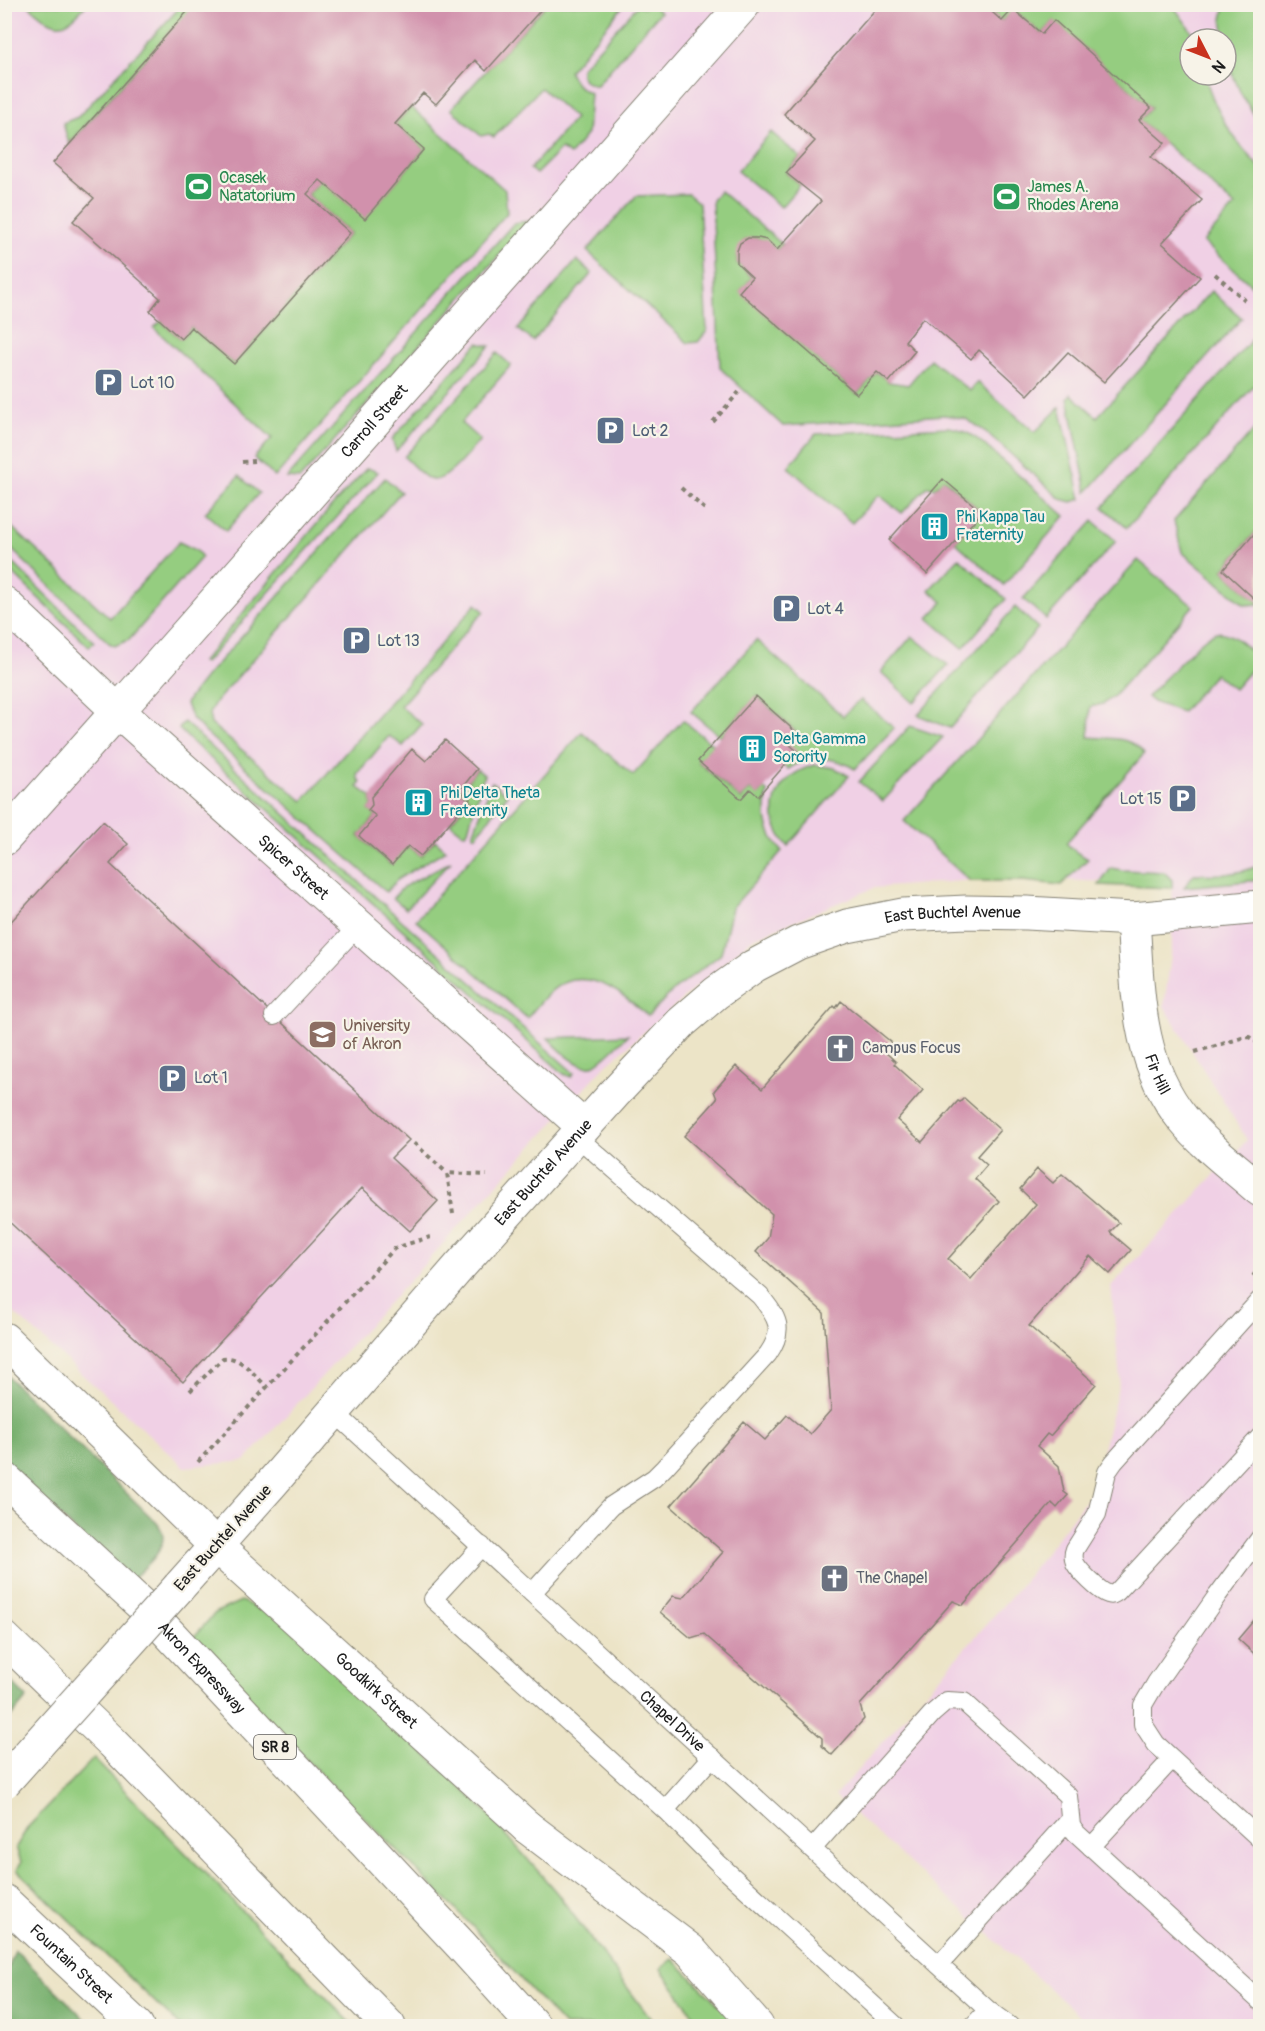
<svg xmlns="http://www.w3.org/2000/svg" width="1265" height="2031" font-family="Pangolin,sans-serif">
<rect width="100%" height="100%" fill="#f7f3e8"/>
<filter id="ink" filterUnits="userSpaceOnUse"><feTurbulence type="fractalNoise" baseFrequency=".0167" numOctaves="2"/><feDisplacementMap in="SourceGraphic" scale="12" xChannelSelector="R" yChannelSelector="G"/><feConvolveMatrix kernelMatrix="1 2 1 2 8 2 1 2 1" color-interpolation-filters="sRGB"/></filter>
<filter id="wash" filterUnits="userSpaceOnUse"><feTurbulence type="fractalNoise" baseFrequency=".008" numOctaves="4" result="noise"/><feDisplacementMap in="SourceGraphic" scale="24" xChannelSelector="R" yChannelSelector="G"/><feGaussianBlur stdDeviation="1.35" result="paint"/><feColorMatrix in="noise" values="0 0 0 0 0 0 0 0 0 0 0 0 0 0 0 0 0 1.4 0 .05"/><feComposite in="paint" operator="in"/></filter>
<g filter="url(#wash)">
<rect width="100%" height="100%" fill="#ece4c7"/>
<path fill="#f0d0e5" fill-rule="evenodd" d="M5 5H1260V2026H1091L835 1796 1020 1586 1093 1491 1120 1379 1111 1286 1247 1140 1164 1006 1172 948V884L998 878 874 888 753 938 606 1065 245 1461 185 1467 5 1305ZM1190 39H1226V75H1190Z"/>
<path fill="#95cd80" stroke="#58744e" stroke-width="1.5" d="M1002 4H1172L1193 33 1195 39H1190V75H1205C1214 110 1235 142 1260 168V293L1203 242 1235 206 1139 120 1151 108 1054 21 1042 34 1014 10 1002 21 994 14Z
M28 5H86C61 34 54 27 28 5Z
M182 5H194L69 144 63 123 78 117Z
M546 5H624L569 71C573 82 579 89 590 93L587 134 570 155 561 149 536 174 530 169 575 118 541 88 494 137 489 134 481 136 451 109Z
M638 5 644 8 647 5H651L660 12 596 86 586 82 581 76V68Z
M1229 5H1260V124L1241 94 1230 68 1222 19 1224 10Z
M411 107 505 190 507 213 275 477 254 458 272 438 154 328 161 321 181 339 191 327 234 364 350 233 307 194 320 180 365 218 424 149 395 124Z
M771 132 800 157 786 173 800 185 781 207 737 171Z
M720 191 782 244 777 250C758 232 737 232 737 263L752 277 740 292 857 394 877 372 889 382 908 385 930 359 970 391 977 382 1035 432 1060 407 1081 499 1072 502 1061 499 986 432 966 419 945 415 783 426 720 368 712 200Z
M688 194 699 203 707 331 698 342 688 343 587 251 636 196Z
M530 221 300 479 287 478 514 223Z
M577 260 592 273 533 341 518 329Z
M1211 291 1242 318 1087 492 1068 398 1071 394 1097 417Z
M1255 336H1260V379L1127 528 1103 507Z
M478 343 490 346 396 451 392 439Z
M497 353 511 365 461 423 480 440C471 450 445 486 429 479 420 474 412 464 404 457Z
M1260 423V527L1223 570 1260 604 1245 605 1182 552 1174 521Z
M949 427C962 429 970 434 980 441L1065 516 1004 585 955 542 982 512 944 479 935 488 928 486 902 513 879 495 852 523 788 467 816 434Z
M367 468 378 472 205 663 202 662 331 507Z
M239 476 259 493 226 531 205 513Z
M385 478 401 492 214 704 209 714 211 724 303 801 476 604 484 611 400 706 422 724 403 746 389 736 357 774 358 779 361 782 358 787 371 797 372 805 369 810 376 816 359 836 391 865 408 846 421 856 435 840 446 850 398 879 386 892 206 733 191 717 186 704 189 698 207 675Z
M4 520 110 618 179 542 196 550 202 557 129 640 114 646 109 643 5 543Z
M1093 521 1116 541 1046 619 1023 599Z
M5 555 94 642 89 647 5 566Z
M959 558 1006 599 963 648 928 618 943 602 929 590Z
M1138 560 1193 606 1114 696 1103 704 1090 707 1089 737C1109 739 1131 735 1144 754L1066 843 1076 852 1088 859 1061 885 1023 881H970L904 821Z
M1015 607 1038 628 950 728 918 715Z
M1216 632C1234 632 1247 648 1260 659L1234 689 1215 674 1182 712 1153 702 1147 697 1199 643 1208 636Z
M912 636 948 665 914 703 881 672Z
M756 640 843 716 857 702 861 700 894 728 855 769C832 755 810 755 788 769L783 766 789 744 798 734 757 696 720 736 691 712Z
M683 720 713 745 698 762 741 799 750 789 758 795 764 789 768 792C763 815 766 833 782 851L732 908 721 954 674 990 648 1016C627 997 595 970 564 983 549 989 538 1006 527 1018L416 920 582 732 633 775Z
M184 722 390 910 574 1073 571 1077 564 1074 190 740 179 729Z
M910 726 943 737 883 801 859 782Z
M815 765 835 768 849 776 788 846C760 815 775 775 815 765Z
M477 769 484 775 468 830 464 834 450 823 470 799 460 790Z
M492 782 507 795 476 836 473 834Z
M451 861 406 909 393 898 403 887Z
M1260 865V880L1184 887 1194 874C1218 875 1239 875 1260 865Z
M1111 868 1122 870 1164 872 1172 880V888L1099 885Z
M628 1035C620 1042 601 1064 591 1066 577 1069 557 1047 548 1038Z
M241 1601 281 1619 484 1809 557 1893 656 2026H564L472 1926 189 1642 216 1612Z
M94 1758V1759L354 2026H180L17 1870 21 1862 16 1847 28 1827Z
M673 1959 740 2026H701L661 1969Z"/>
<path fill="#78b06e" stroke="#4a6645" stroke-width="1.5" d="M4 1373 157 1523C160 1527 163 1531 163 1536 164 1554 141 1570 129 1582L5 1463Z
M5 1676 27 1698 5 1724Z
M15 1950 92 2026H18L5 2014V1978Z"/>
<g id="blocks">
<path fill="#d191ac" d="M194 4H546L486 71 475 60 436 104 423 93 395 124 424 149 365 219 320 180 307 194 350 233 234 364 191 327 181 339 150 311 160 298 73 221 94 198 53 163Z
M880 4H916L925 12 932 4H983L1002 21 1013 9 1042 34 1054 20 1151 108 1139 120 1165 143 1151 157 1202 200 1162 243 1200 277 1104 382 1068 352 1028 395 979 350 971 359 923 318 905 341 915 351 889 382 877 372 857 394 739 292 752 277 737 263V251L740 243 748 238H758L767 240 777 250 821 201 786 173 815 141 784 114Z
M943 479 982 512 927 574 889 540Z
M1260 527V604L1223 570Z
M756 696 798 734 789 744 797 751 758 796 750 789 741 799 698 761Z
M445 740 477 769 460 790 470 799 421 856 408 846 392 865 359 836 376 816 368 810 372 805 371 797 412 749 426 761Z
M103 821 128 844 110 864 409 1140 391 1158 438 1201 410 1231 362 1188 183 1382 5 1218V928Z
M841 1001 891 1042 884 1051 896 1062 894 1064 923 1090 897 1120 922 1142 958 1101 960 1102 964 1098 1000 1130 977 1156 987 1165 975 1179 999 1201 948 1259 971 1279 1036 1204 1020 1189 1037 1169 1053 1183 1062 1174 1119 1223 1110 1232 1131 1250 1110 1274 1090 1256 1029 1326 1096 1384 1050 1436 1047 1434 1037 1446 1059 1466 1064 1492 1068 1495 1057 1508 1052 1503 963 1605 953 1601 860 1705 864 1719 832 1755 822 1746V1738L704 1634 691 1638 660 1612 673 1596 683 1598 723 1552 671 1506 744 1422 765 1440 787 1415 810 1434 831 1410 824 1313 756 1252 768 1238 772 1214 684 1136 717 1099 714 1091 736 1066 762 1089 834 1006 836 1008Z
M1260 1613V1659L1238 1639Z"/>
</g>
</g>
<g filter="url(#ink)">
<use href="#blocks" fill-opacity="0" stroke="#848072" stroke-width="1.5"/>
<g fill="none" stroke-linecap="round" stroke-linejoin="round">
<defs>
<g id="service">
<path d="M274 1016 359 925"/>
<path d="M1260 1300 1114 1462 1107 1472 1097 1514 1075 1549C1073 1554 1073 1558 1075 1563 1079 1571 1100 1592 1108 1594 1113 1596 1113 1594 1117 1592L1260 1437"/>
<path id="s1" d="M334 1412 988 2010 1010 2026"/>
<path d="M1260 1538 1217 1596 1156 1683 1143 1705V1724L1156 1744 1260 1839"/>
<path d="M482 1546 433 1599 665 1810 720 1865 896 2026"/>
<path d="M532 1593 611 1506 654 1478 664 1468 768 1354C785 1329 778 1318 760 1296L576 1136"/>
<path d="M665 1810 712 1757"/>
<path d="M1091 1847 1172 1759"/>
<path d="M812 1849 932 1714 947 1701 964 1702 1068 1796 1071 1826 1075 1832 1260 2001"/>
<path d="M939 1965 1069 1820"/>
<path d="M973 2026 988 2010"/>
</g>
<g id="minor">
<path id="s2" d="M118 711 744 4"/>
<path id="s3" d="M1133 919C1138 989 1136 1061 1183 1119 1205 1146 1234 1167 1260 1190"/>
</g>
<g id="tertiary">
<path id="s4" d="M4 603 118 711 584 1127"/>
<path d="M4 839 118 711"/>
<path d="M527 1827 690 1950 757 2026"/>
</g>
<g id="secondary">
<path id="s5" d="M179 1587 272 1483 459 1267 614 1094 681 1023 716 993 754 966 798 943 847 926 903 915 966 912 1027 913 1133 919 1260 907"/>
</g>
<g id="primary">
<path id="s6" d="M4 1339 216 1546 527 1827"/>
<path id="s7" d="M4 1901 137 2026"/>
</g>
<g id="motorway">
<path id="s8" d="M4 1478 148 1611 461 1945 534 2026"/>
<path d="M4 1638 113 1743 389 2026"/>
</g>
</defs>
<use href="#service" stroke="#848072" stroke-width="20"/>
<use href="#minor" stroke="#848072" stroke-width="35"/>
<use href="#tertiary" stroke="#848072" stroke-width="35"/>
<use href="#secondary" stroke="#848072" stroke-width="35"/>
<use href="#primary" stroke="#848072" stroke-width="35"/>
<use href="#motorway" stroke="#848072" stroke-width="35"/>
<path stroke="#848072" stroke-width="4" stroke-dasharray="4.5 4.5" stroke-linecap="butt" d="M1215 274 1245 300
M713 422 739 392
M242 462 254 461
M681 488 707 511
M1195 1052 1242 1038 1249 1037 1260 1044
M414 1143 447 1173
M453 1214 447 1173 487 1175
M1253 1276 1260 1268
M190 1391 223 1358C240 1355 255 1376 267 1387
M198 1462 395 1248 430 1237"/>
<use href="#service" stroke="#fff" stroke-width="18"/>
<use href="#minor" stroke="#fff" stroke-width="33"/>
<use href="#tertiary" stroke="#fff" stroke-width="33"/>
<use href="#secondary" stroke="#fff" stroke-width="33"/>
<use href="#primary" stroke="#fff" stroke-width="33"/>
<use href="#motorway" stroke="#fff" stroke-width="33"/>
<defs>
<path id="secondary-bridge" d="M4 1782 179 1587"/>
</defs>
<use href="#secondary-bridge" stroke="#848072" stroke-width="35" stroke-linecap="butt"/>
<use href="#secondary-bridge" stroke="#fff" stroke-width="33"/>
</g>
</g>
<defs>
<symbol id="stadium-square" viewBox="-11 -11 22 22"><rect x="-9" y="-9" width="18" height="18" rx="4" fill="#2e9e5b" stroke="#f7f3e8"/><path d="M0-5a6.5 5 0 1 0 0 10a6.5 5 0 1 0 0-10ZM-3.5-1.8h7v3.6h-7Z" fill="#fff"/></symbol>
<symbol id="parking-square" viewBox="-11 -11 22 22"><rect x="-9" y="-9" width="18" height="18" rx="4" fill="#5c6f8a" stroke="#f7f3e8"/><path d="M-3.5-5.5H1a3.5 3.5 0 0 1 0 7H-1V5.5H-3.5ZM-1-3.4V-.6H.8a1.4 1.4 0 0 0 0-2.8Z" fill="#fff"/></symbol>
<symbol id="building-square" viewBox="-11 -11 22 22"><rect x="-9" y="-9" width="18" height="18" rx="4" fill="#0f9aa8" stroke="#f7f3e8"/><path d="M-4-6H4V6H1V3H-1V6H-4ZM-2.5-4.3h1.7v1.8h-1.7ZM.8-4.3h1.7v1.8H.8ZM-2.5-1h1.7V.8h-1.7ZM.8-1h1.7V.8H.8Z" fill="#fff"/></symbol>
<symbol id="university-square" viewBox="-11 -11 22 22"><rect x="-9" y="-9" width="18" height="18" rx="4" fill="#8d6e63" stroke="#f7f3e8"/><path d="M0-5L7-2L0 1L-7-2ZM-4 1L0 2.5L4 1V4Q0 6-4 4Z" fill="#fff"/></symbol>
<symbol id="church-square" viewBox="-11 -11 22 22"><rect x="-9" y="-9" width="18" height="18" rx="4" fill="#6b7280" stroke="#f7f3e8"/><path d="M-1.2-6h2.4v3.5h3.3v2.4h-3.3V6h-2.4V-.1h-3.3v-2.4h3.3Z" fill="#fff"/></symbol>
</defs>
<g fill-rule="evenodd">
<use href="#stadium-square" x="182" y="170" width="33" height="33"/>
<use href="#stadium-square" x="990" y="180" width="33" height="33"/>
<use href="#parking-square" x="92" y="366" width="33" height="33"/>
<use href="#parking-square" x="594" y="414" width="33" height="33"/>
<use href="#building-square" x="918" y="510" width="33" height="33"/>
<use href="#parking-square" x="770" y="592" width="33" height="33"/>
<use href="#parking-square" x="340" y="624" width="33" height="33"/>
<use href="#building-square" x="736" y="732" width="33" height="33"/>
<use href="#parking-square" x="1166" y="782" width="33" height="33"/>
<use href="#building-square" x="402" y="786" width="33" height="33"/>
<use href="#university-square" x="306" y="1018" width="33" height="33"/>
<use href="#church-square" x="824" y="1032" width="33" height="33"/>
<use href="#parking-square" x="156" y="1062" width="33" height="33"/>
<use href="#church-square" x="818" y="1562" width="33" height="33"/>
</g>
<g text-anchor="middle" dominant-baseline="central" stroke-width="4.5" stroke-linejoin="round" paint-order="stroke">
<rect fill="#f7f3e8" stroke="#5e5c59" stroke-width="1.5" x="254" y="1735" width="42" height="24" rx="4.5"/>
<g font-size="15" font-weight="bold" fill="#1c1c1c">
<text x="275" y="1747">SR 8</text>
</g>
<g font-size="16" fill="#27864d" stroke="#f7f3e8" text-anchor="start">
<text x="219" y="178">Ocasek<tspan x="219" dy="18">Natatorium</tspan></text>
<text x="1027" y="187">James A.<tspan x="1027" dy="18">Rhodes Arena</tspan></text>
</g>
<g font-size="16" fill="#4e5e75" stroke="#f7f3e8" text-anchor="start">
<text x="130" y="383">Lot 10</text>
<text x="632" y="431">Lot 2</text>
<text x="807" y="609">Lot 4</text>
<text x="377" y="641">Lot 13</text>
<text x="1162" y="799" text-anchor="end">Lot 15</text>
<text x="194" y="1078">Lot 1</text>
</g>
<g font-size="16" fill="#1c1c1c" stroke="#f7f3e8">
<text stroke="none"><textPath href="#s2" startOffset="387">Carroll Street</textPath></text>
<text stroke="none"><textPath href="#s4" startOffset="392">Spicer Street</textPath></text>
<text stroke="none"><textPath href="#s5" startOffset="1056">East Buchtel Avenue</textPath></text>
<text stroke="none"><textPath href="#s3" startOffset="158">Fir Hill</textPath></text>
<text stroke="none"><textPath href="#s5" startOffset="552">East Buchtel Avenue</textPath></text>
<text transform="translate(223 1538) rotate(-48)">East Buchtel Avenue</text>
<text stroke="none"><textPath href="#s8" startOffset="274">Akron Expressway</textPath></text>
<text stroke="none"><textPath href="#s6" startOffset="512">Goodkirk Street</textPath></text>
<text stroke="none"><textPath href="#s1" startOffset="458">Chapel Drive</textPath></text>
<text stroke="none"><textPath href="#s7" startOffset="92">Fountain Street</textPath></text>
</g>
<g font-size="16" fill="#0d838f" stroke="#f7f3e8" text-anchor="start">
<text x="956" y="517">Phi Kappa Tau<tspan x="956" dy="18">Fraternity</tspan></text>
<text x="773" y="739">Delta Gamma<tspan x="773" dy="18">Sorority</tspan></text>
<text x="440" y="793">Phi Delta Theta<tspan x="440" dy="18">Fraternity</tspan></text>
</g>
<g font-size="16" fill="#785e54" stroke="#f7f3e8" text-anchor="start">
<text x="343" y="1026">University<tspan x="343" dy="18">of Akron</tspan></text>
</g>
<g font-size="16" fill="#5b616d" stroke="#f7f3e8" text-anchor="start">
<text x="862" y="1048">Campus Focus</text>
<text x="856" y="1578">The Chapel</text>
</g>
</g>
<rect width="1265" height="2031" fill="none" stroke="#f7f3e8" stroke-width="24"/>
<g transform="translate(1208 57) rotate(132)"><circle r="28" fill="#f7f3e8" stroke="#9f9d96" stroke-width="1.5"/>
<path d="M0-4.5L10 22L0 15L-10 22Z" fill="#c8321e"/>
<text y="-9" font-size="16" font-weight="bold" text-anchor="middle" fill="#1c1c1c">N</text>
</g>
</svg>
